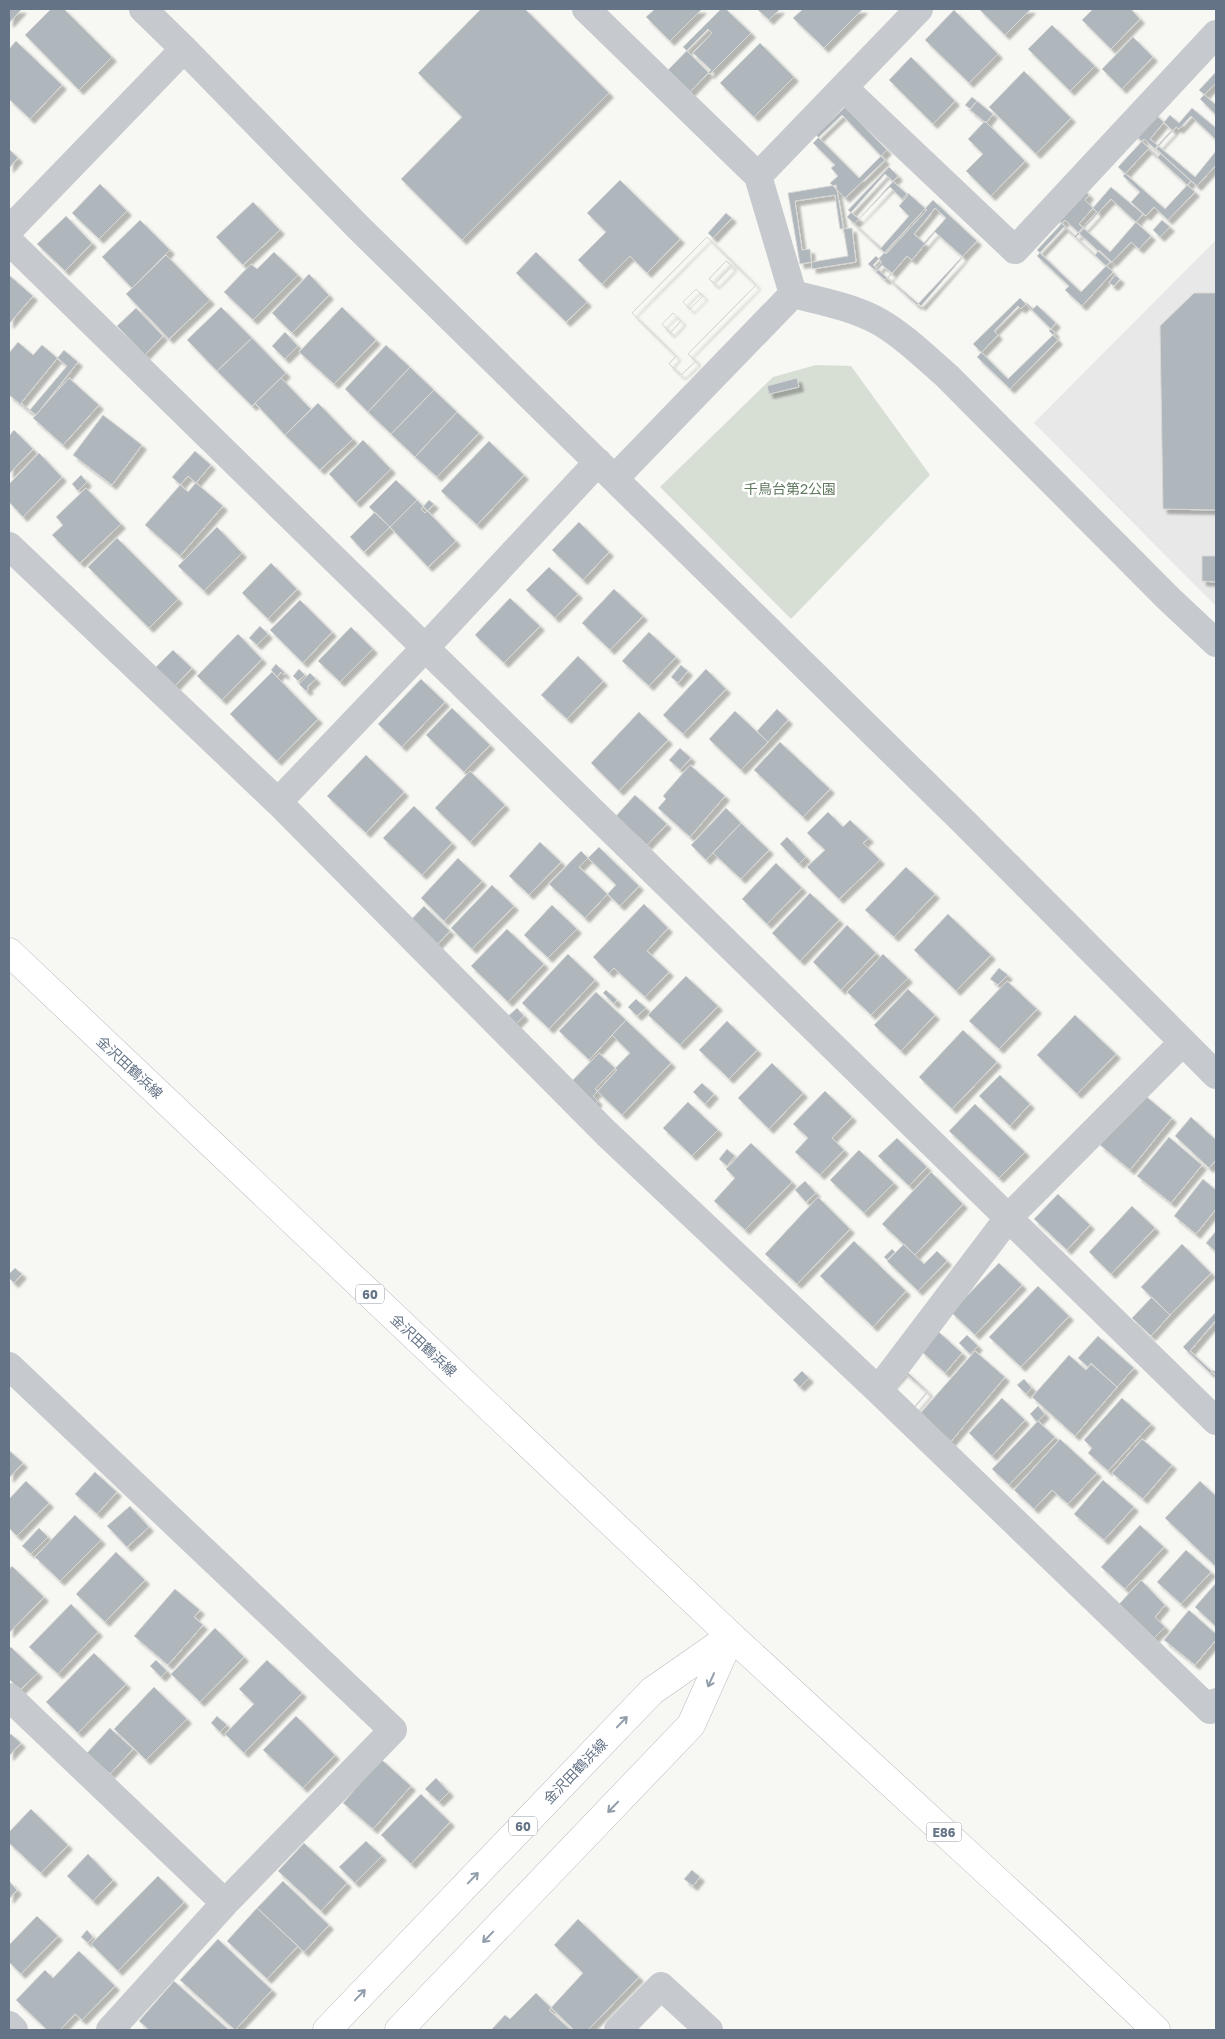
<svg xmlns="http://www.w3.org/2000/svg" width="1225" height="2039" font-family="'Golos Text','Noto Sans JP',sans-serif">
<defs>
<filter id="shadow"><feDropShadow dx="4.5" dy="4.5" stdDeviation="1" flood-color="#0004"/></filter>
</defs>
<rect width="100%" height="100%" fill="#f7f7f3"/>
<path fill="#e7e8e7" d="M1216 240V606L1034 423Z"/>
<path fill="#d7dfd4" d="M816 365 851 366 930 475 791 619 660 487 773 377Z"/>
<path fill="#afb6bc" stroke="#d8d8d6" fill-rule="evenodd" filter="url(#shadow)" d="M9 9H22L9 23Z
M51 9H64L112 57 79 90 25 35Z
M481 9H525L609 93 462 240 401 179 462 117 418 73Z
M655 9H702L670 41 646 17Z
M721 9H726L751 33 710 74 683 47Z
M757 9H780L769 20Z
M803 9H863L824 48 793 18Z
M979 9H1031L1005 35Z
M1093 9H1131L1140 19 1111 49 1082 20Z
M954 10 998 54 969 83 925 40Z
M1052 25 1095 66 1070 91 1028 49Z
M708 29 712 33 693 53 711 70 688 94 665 73Z
M1133 37 1153 57 1122 89 1102 69Z
M16 41 62 85 30 119 9 99V49Z
M760 43 794 77 754 117 720 83Z
M911 57 955 101 933 124 889 80Z
M1024 71 1071 118 1036 154 989 107Z
M1216 72V105L1199 90Z
M1216 83V115L1200 99Z
M972 97 977 101 970 109 965 105Z
M977 101 993 114 986 123 970 110Z
M845 107 887 150 859 178 816 135Z
M1192 108 1216 128V151L1195 177 1150 139 1170 115 1179 123Z
M1150 109 1172 130 1155 148 1161 153 1158 157 1130 130Z
M842 115 885 160 845 198 830 183 838 176 831 168 835 165 813 143Z
M1191 116 1215 139 1216 137V165L1197 186 1156 149 1176 127 1179 129Z
M985 121 1025 161 991 196 966 171 983 154 968 139Z
M1144 139 1191 181 1165 209 1118 167Z
M9 149 18 158 9 168Z
M1148 149 1195 192 1168 220 1154 207 1146 216 1131 202 1140 192 1123 176Z
M889 167 898 176 859 219 848 210Z
M885 174 908 195 899 206 909 216 881 248 847 217Z
M620 180 680 239 647 273 630 256 602 284 578 260 606 232 587 213Z
M100 184 127 211 99 239 72 213Z
M1078 184 1089 195 1085 200 1097 212 1075 236 1051 213Z
M836 185 848 256 800 264 788 193Z
M890 187 902 199 908 193 927 210 886 254 854 224Z
M1111 187 1143 214 1110 252 1079 224Z
M835 195 840 229 852 228 856 262 812 269 810 249 802 250 795 201Z
M1111 199 1151 236 1139 249 1131 242 1112 262 1099 250 1095 255 1076 237Z
M933 200 977 241 917 305 873 265Z
M253 202 280 230 243 265 216 237Z
M935 208 946 218 924 243 914 234Z
M726 213 732 218 713 238 708 233Z
M66 216 92 243 65 271 37 244Z
M140 220 170 250 132 288 102 257Z
M1065 220 1110 262 1081 292 1037 250Z
M1162 220 1170 227 1160 237 1153 230Z
M1064 227 1113 272 1082 306 1065 290 1069 286 1037 256Z
M935 232 963 257 921 306 888 278 907 256 912 260Z
M707 237 756 285 688 354 696 361 681 375 669 364 676 356 632 313ZM726 261 732 266 715 284 709 279ZM696 289 703 296 690 309 683 302ZM673 313 681 321 670 333 662 324Z
M707 237 756 285 688 354 696 361 681 375 669 364 676 356 632 313Z
M274 252 298 275 253 320 224 292 251 264 257 269Z
M536 252 587 302 566 322 516 273Z
M166 255 210 300 169 339 126 294Z
M876 256 882 262 875 270 868 264Z
M726 261 732 266 715 284 709 279Z
M882 265 892 273 885 280 876 272Z
M309 274 329 295 292 333 272 313Z
M9 275 33 296 9 324Z
M1115 275 1120 279 1114 286 1109 283Z
M696 289 703 296 690 309 683 302Z
M1194 293H1216V510L1163 509 1160 326Z
M1020 298 1055 333 1008 379 973 344Z
M1027 303 1033 309 1037 305 1056 323 1049 331 1058 340 1010 389 977 357 998 335 994 331 1018 306 1021 309Z
M221 307 252 338 217 371 187 340Z
M342 307 376 340 334 384 299 352Z
M136 308 163 336 145 355 117 326Z
M673 313 681 321 670 333 662 324Z
M285 332 298 346 285 359 272 346Z
M252 338 286 373 252 406 217 371Z
M18 342 33 355 42 345 67 366 29 411 9 395V353Z
M386 345 410 367 368 412 345 389Z
M64 350 78 362 36 415 21 403Z
M410 367 434 390 391 434 368 412Z
M69 378 99 405 63 445 33 418Z
M281 378 311 409 285 435 255 403Z
M797 378 799 387 769 394 767 386Z
M434 390 457 412 415 457 391 434Z
M318 403 353 439 320 470 285 435Z
M457 412 479 433 437 477 415 457Z
M103 415 142 445 112 485 73 455Z
M14 430 33 449 9 474V436Z
M363 440 391 469 356 503 329 474Z
M489 441 524 475 477 525 441 491Z
M195 451 211 465 188 492 172 477Z
M39 453 62 477 23 517 9 502V484Z
M81 475 87 482 78 491 72 484Z
M188 476 223 506 180 556 145 525Z
M396 480 417 500 390 527 369 507Z
M86 488 121 524 80 563 52 535 63 525 56 517Z
M417 500 456 541 428 567 390 527Z
M429 500 434 504 425 513 421 509Z
M375 512 390 527 364 552 350 537Z
M579 522 609 552 583 580 552 550Z
M217 527 242 553 204 591 178 566Z
M117 538 178 599 149 628 88 567Z
M1202 556H1216V582L1202 581Z
M271 563 297 589 268 619 242 593Z
M549 567 578 594 555 618 526 590Z
M614 589 643 616 610 650 582 623Z
M510 598 540 626 504 663 475 635Z
M300 600 332 632 303 663 270 630Z
M260 626 268 634 257 645 249 638Z
M351 627 373 649 340 682 318 661Z
M649 632 676 657 649 686 622 661Z
M238 634 262 659 222 700 197 676Z
M173 650 192 668 173 688 154 669Z
M578 656 603 681 567 719 541 695Z
M276 664 285 673 284 675 281 672 277 677 271 670Z
M681 665 688 671 678 683 671 677Z
M299 669 305 675 298 681 293 676Z
M706 669 726 689 683 734 663 715Z
M272 672 318 719 277 761 230 714Z
M310 673 316 679 307 687 309 689 306 691 299 684Z
M421 679 445 702 402 747 378 724Z
M452 708 490 745 464 772 426 735Z
M777 709 788 720 768 742 757 731Z
M735 711 768 742 741 770 709 739Z
M639 712 668 740 619 791 591 763Z
M780 742 830 789 803 817 754 770Z
M680 748 691 758 680 770 669 760Z
M366 755 404 792 366 833 327 796Z
M690 765 725 796 690 837 658 808 666 799 663 796Z
M470 771 505 805 470 842 435 808Z
M635 795 667 824 647 845 616 816Z
M414 806 452 843 422 875 383 838Z
M726 808 741 823 706 860 691 845Z
M828 812 843 827 850 820 869 838 863 843 880 860 839 899 807 867 825 850 807 833Z
M741 823 769 850 741 879 713 853Z
M787 837 806 857 799 864 780 844Z
M540 842 561 862 529 895 509 876Z
M599 847 639 886 620 906 579 867Z
M581 851 616 885 585 918 549 884Z
M458 858 482 881 444 921 421 898Z
M776 863 802 888 767 924 742 899Z
M906 867 935 894 894 937 865 910Z
M492 885 514 906 472 949 451 928Z
M810 893 839 920 800 961 772 933Z
M644 904 668 928 647 951 669 972 645 997 614 968 609 973 593 957Z
M552 905 577 929 548 958 524 935Z
M424 906 450 931 433 949 407 924Z
M948 914 991 955 956 991 914 950Z
M847 925 876 953 841 990 813 962Z
M507 929 544 964 508 1002 471 966Z
M568 954 595 980 549 1029 522 1003Z
M883 954 908 978 871 1015 847 992Z
M999 968 1008 975 998 985 990 979Z
M686 976 718 1006 680 1045 648 1015Z
M1007 981 1037 1009 999 1049 969 1021Z
M908 989 935 1015 901 1051 874 1025Z
M606 990 617 1000 614 1004 603 993Z
M596 992 626 1020 589 1060 559 1031Z
M636 999 646 1008 637 1016 628 1007Z
M517 1008 524 1016 513 1027 505 1019Z
M1075 1015 1116 1054 1077 1094 1037 1055Z
M626 1020 671 1063 622 1115 595 1089 630 1053 612 1035Z
M727 1021 757 1050 729 1079 699 1050Z
M963 1030 997 1062 952 1109 919 1077Z
M599 1053 617 1070 593 1096 598 1101 593 1106 570 1083Z
M772 1063 803 1093 769 1129 738 1098Z
M1000 1075 1030 1104 1010 1126 979 1096Z
M702 1083 714 1094 705 1104 693 1092Z
M825 1091 852 1117 832 1138 844 1150 820 1175 795 1152 808 1138 793 1124Z
M1142 1093 1172 1118 1130 1170 1100 1145Z
M688 1102 718 1130 692 1156 663 1128Z
M975 1104 1025 1152 999 1178 949 1131Z
M1191 1117 1216 1140V1160L1209 1168 1175 1136Z
M1169 1137 1202 1165 1171 1203 1137 1176Z
M897 1138 927 1167 909 1186 878 1156Z
M751 1143 792 1182 745 1230 714 1201 735 1178 726 1169Z
M727 1149 735 1156 727 1166 719 1159Z
M859 1150 894 1183 864 1213 830 1180Z
M931 1172 963 1204 915 1255 882 1224Z
M1203 1179 1216 1190V1209L1196 1234 1174 1216Z
M805 1181 816 1193 806 1202 795 1190Z
M1058 1194 1090 1225 1067 1250 1034 1219Z
M818 1197 850 1229 797 1284 765 1254Z
M1132 1206 1155 1228 1111 1274 1089 1252Z
M1216 1231V1252L1206 1243Z
M854 1241 906 1291 873 1327 820 1276Z
M904 1244 924 1264 937 1251 947 1261 918 1291 887 1261Z
M1182 1244 1211 1273 1170 1315 1141 1287Z
M892 1249 895 1252 887 1260 884 1257Z
M999 1263 1022 1285 975 1335 951 1312Z
M15 1268 22 1274 14 1283 9 1278V1274Z
M1038 1286 1069 1316 1021 1367 989 1337Z
M1152 1297 1170 1315 1151 1336 1132 1318Z
M1216 1312V1373L1213 1370 1210 1373 1183 1347Z
M1216 1320V1375L1190 1351Z
M939 1332 962 1353 945 1373 921 1351Z
M967 1335 978 1346 970 1354 959 1343Z
M1098 1336 1134 1368 1117 1387 1091 1363 1088 1367 1078 1358Z
M975 1351 1005 1377 948 1445 917 1417Z
M1069 1355 1086 1370 1091 1364 1117 1387 1075 1436 1032 1397Z
M898 1367 927 1392 909 1413 884 1383Z
M905 1370 928 1392 911 1412 887 1390Z
M802 1371 809 1378 800 1387 793 1380Z
M1024 1379 1032 1388 1026 1394 1017 1385Z
M1002 1398 1025 1420 992 1456 969 1433Z
M1122 1398 1151 1424 1108 1471 1088 1453 1092 1448 1084 1440Z
M1038 1406 1045 1414 1037 1422 1030 1414Z
M1038 1421 1055 1437 1009 1485 992 1469Z
M1060 1439 1097 1473 1068 1504 1052 1490 1034 1509 1014 1490Z
M1142 1439 1172 1465 1143 1499 1112 1473Z
M9 1450 23 1463 9 1478Z
M95 1472 117 1492 97 1514 75 1494Z
M1103 1480 1134 1507 1104 1540 1074 1514Z
M26 1481 49 1503 17 1536 9 1528V1499Z
M1200 1481 1216 1496V1567L1165 1518Z
M130 1506 149 1527 127 1547 107 1526Z
M75 1515 101 1540 60 1581 35 1557Z
M1140 1525 1164 1547 1125 1589 1101 1567Z
M39 1528 48 1537 31 1554 22 1546Z
M1186 1550 1211 1572 1181 1604 1157 1582Z
M116 1552 145 1580 105 1622 76 1594Z
M12 1566 44 1597 9 1633V1570Z
M1141 1580 1165 1605 1155 1617 1165 1627 1148 1644 1112 1612Z
M1216 1583V1627L1195 1607Z
M175 1589 200 1610 194 1617 203 1625 168 1665 134 1636Z
M71 1604 98 1632 58 1674 29 1647Z
M1189 1610 1216 1634V1640L1195 1665 1164 1640Z
M215 1628 244 1657 200 1702 171 1674Z
M11 1647 38 1673 20 1690 9 1679V1649Z
M94 1653 126 1684 78 1733 46 1702Z
M156 1660 167 1671 161 1677 150 1666Z
M267 1660 302 1693 244 1753 225 1734 254 1704 239 1689Z
M154 1687 187 1719 146 1760 114 1729Z
M217 1716 227 1725 220 1732 211 1723Z
M296 1716 335 1755 303 1788 263 1750Z
M110 1728 133 1749 110 1774 87 1753Z
M11 1734 21 1743 9 1756V1736Z
M381 1759 411 1786 373 1829 343 1803Z
M436 1778 449 1792 439 1802 425 1789Z
M421 1794 450 1822 411 1864 381 1835Z
M31 1809 68 1845 41 1873 9 1843V1832Z
M366 1841 382 1856 355 1883 339 1867Z
M304 1843 347 1883 321 1911 278 1871Z
M88 1854 113 1880 93 1901 67 1876Z
M692 1870 700 1877 693 1886 684 1879Z
M158 1876 184 1902 118 1971 91 1944Z
M9 1881 17 1890 9 1899Z
M283 1881 329 1925 304 1952 257 1908Z
M257 1908 298 1946 267 1979 227 1941Z
M37 1916 58 1936 21 1974 9 1962V1945Z
M578 1919 639 1977 588 2030H571L549 2010 583 1973 554 1945Z
M87 1930 93 1937 88 1943 81 1937Z
M218 1939 272 1990 235 2030 180 1980Z
M79 1951 115 1986 82 2020 75 2014 60 2030H47L16 2000 45 1970 53 1978Z
M174 1981 229 2030H149L139 2021Z
M536 1993 574 2030H491L505 2015 510 2019Z"/>
<g fill="none" stroke-linecap="round" stroke-linejoin="round">
<defs>
<path id="major" d="M9 952 731 1636
M327 2030 652 1691 731 1636
M399 2030 691 1725 731 1636"/>
<path id="highway" d="M731 1636 1057 1936 1156 2030"/>
</defs>
<use href="#major" stroke="#b9bcc0" stroke-width="29"/>
<use href="#highway" stroke="#b8bbbf" stroke-width="29"/>
<path stroke="#c6c9cd" stroke-width="28" d="M143 9 184 49 358 227 964 822 1216 1075
M586 9 758 176 793 294 615 478
M844 88 1015 250 1216 34
M758 176 919 9
M9 230 184 49
M9 241 1216 1421
M793 294C821 301 852 307 878 321 903 335 925 357 947 376L1169 599 1216 643
M598 462 425 648 278 802 606 1133 878 1390 1210 1710 1216 1702
M9 546 278 802
M9 1366 393 1730 225 1903 110 2030
M878 1390 1009 1217 1183 1042
M9 1697 225 1903
M9 2025 14 2030
M618 2030 661 1986 709 2030"/>
<use href="#major" stroke="#fff" stroke-width="28"/>
<use href="#highway" stroke="#fff" stroke-width="28"/>
</g>
<defs><path id="oneway-shaft" d="M-6 0H5M1.5-3L5.5 0L1.5 3" fill="none" stroke-width="1.6" stroke-linecap="round" stroke-linejoin="round" transform="scale(1.25)"/></defs>
<g stroke="#929daa">
<use href="#oneway-shaft" transform="translate(711 1680) rotate(114)"/>
<use href="#oneway-shaft" transform="translate(622 1722) rotate(-46)"/>
<use href="#oneway-shaft" transform="translate(613 1807) rotate(134)"/>
<use href="#oneway-shaft" transform="translate(473 1878) rotate(-46)"/>
<use href="#oneway-shaft" transform="translate(488 1937) rotate(134)"/>
<use href="#oneway-shaft" transform="translate(360 1995) rotate(-46)"/>
</g>
<g text-anchor="middle" dominant-baseline="central" stroke-width="5" stroke-linejoin="round" paint-order="stroke">
<g fill="#fff" stroke="#929daa" stroke-width="1">
<rect x="356" y="1284.5" width="28" height="19" rx="4"/>
<rect x="509" y="1816.5" width="28" height="19" rx="4"/>
<rect x="926.5" y="1822.5" width="35" height="19" rx="4"/>
</g>
<g font-size="12" font-weight="bold" fill="#647386">
<text x="370" y="1294">60</text>
<text x="523" y="1826">60</text>
<text x="944" y="1832">E86</text>
</g>
<g font-size="14" fill="#61785f" stroke="#fff">
<text x="790" y="488">千鳥台第2公園</text>
</g>
<g font-size="14" fill="#647386" stroke="#fff">
<text transform="translate(130 1067) rotate(43)">金沢田鶴浜線</text>
<text transform="translate(424 1345) rotate(43)">金沢田鶴浜線</text>
<text transform="translate(575 1771) rotate(-46)">金沢田鶴浜線</text>
</g>
</g>
<rect width="1225" height="2039" fill="none" stroke="#647386" stroke-width="20"/>
</svg>
